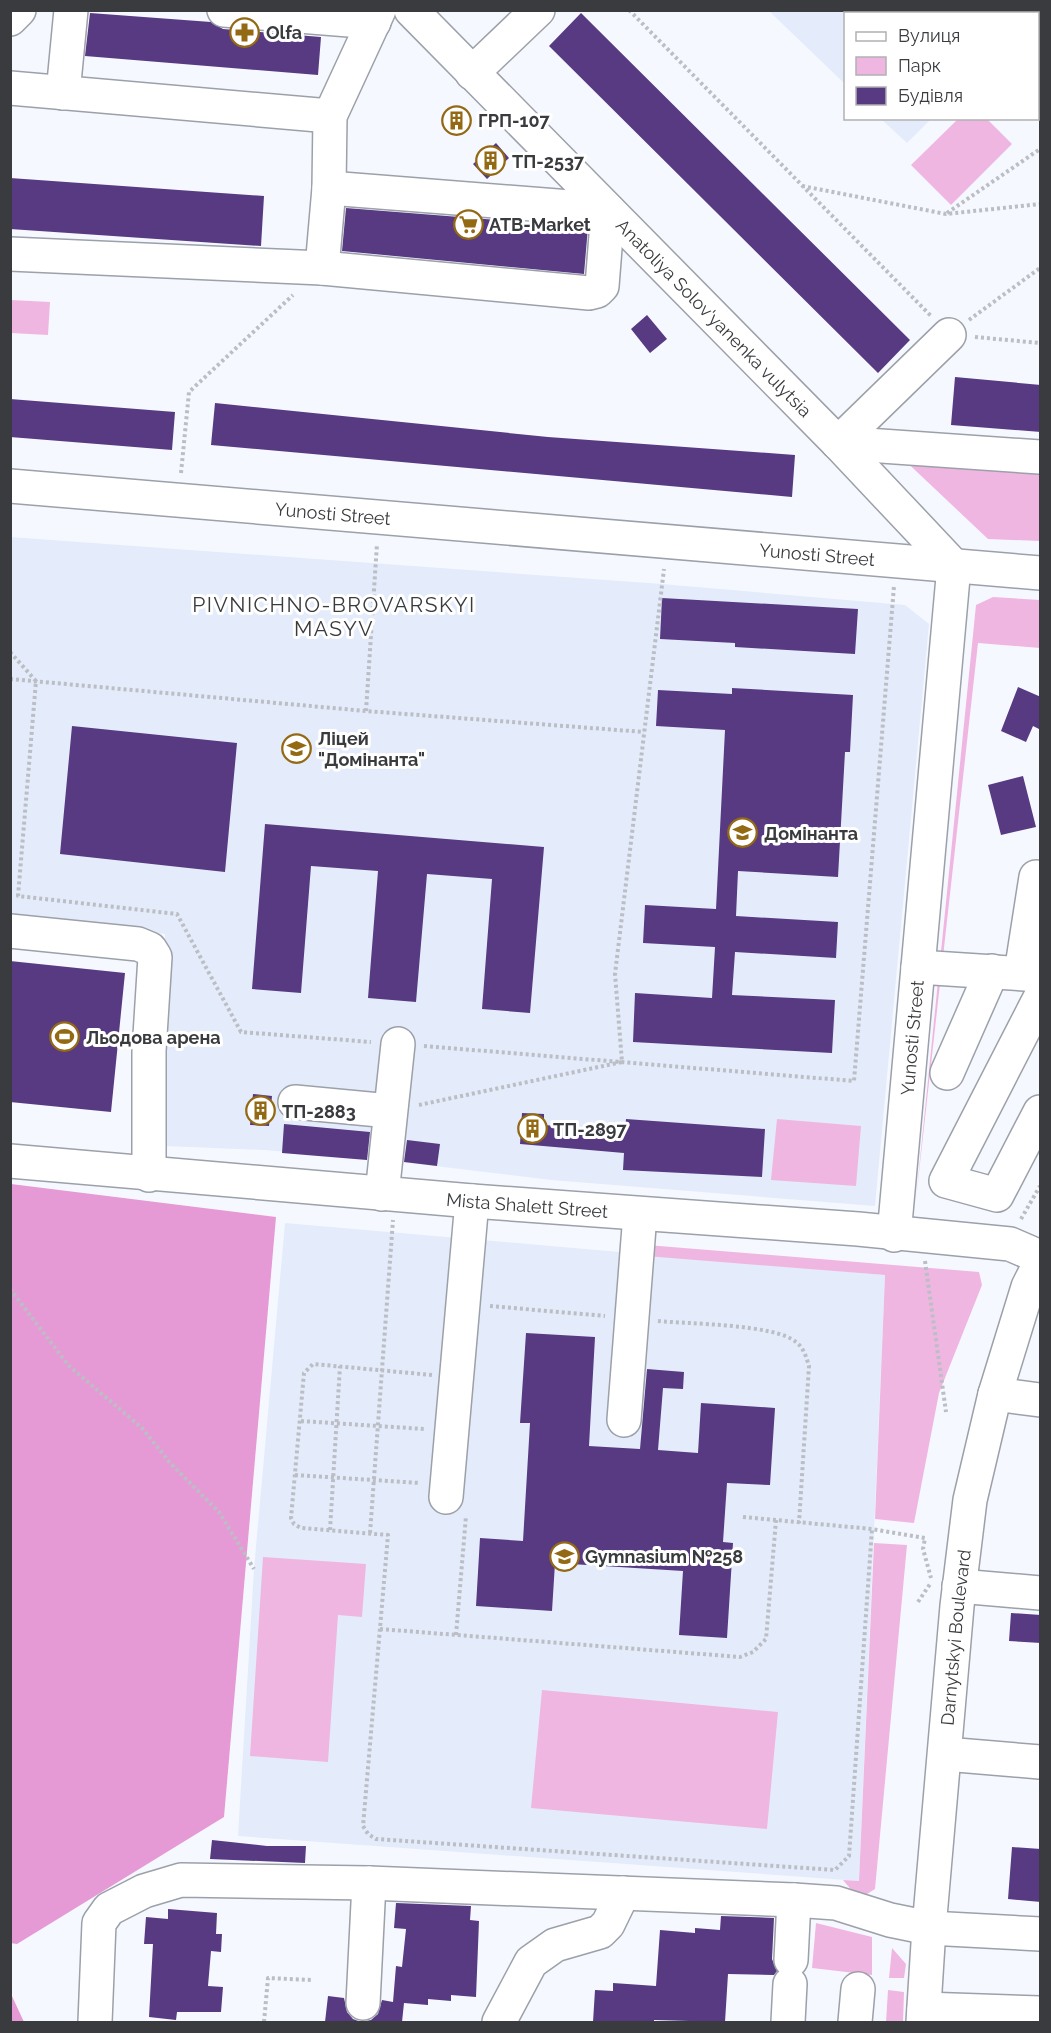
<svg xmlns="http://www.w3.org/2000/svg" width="1051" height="2033" font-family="Raleway,sans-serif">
<rect width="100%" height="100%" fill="#f5f8ff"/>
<path fill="#e4ecfb" d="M769 11H1040V34L1038 35V14H846L845 84Z
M881 119H931L907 143Z
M10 537 662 584 905 605 929 624 875 1206 551 1180 393 1161 264 1150 163 1146 165 934 11 916Z
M285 1223 885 1275 859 1881 238 1836 254 1569Z"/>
<path fill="#f0b6e2" d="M958 119H987L1012 144 951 205 911 165Z
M11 300 50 302 48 335 11 333Z
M898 454 1040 464V541L988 539Z
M993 597 1040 600V648L978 643 916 1199 976 605Z
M777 1119 861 1126 856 1186 771 1180Z
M647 1245 979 1272 982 1285 939 1393 914 1523 875 1519 885 1275 646 1256Z
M874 1543 907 1545 875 1889 859 1899 843 1880 859 1881Z
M263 1557 366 1564 362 1617 338 1615 328 1762 250 1756Z
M542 1690 778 1712 767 1829 531 1808Z
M816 1923 872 1937V1975L812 1968Z
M892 1948 906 1964 904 1978H889Z
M888 1990 904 1992 903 2022H886Z"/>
<path fill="#e69ad5" d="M11 1184 276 1217 224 1817 17 1944 10 1943Z
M11 1994 24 2022H11Z"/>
<path fill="#573a81" d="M90 13 211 22 223 29 321 37 318 75 85 56Z
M581 13 910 340 878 373 549 46Z
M496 143 509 158 487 179 473 164Z
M10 178 264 196 261 246 10 229Z
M346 208 588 227 584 274 342 251Z
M647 315 667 339 650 353 631 329Z
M955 377 1041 385V432L951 425Z
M10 399 175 412 172 450 10 437Z
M215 403 548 437 795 455 792 497 211 445Z
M662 598 858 609 855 654 735 647V643L660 639Z
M1018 687 1041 697V730L1033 726 1026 742 1001 731Z
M732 688 853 695 850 752H845L838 877 738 871 736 916 838 922 836 958 735 952 732 995 835 1000 832 1053 633 1042 635 993 712 998 715 947 643 943 645 905 716 909 725 730 656 726 658 690 732 694Z
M72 726 237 743 225 872 60 854Z
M1023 776 1036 827 1001 835 988 785Z
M265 824 544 847 530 1013 482 1009 492 879 427 874 416 1002 368 998 378 871 311 866 301 993 252 989Z
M10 961 125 973 111 1112 10 1102Z
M253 1094 272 1096 269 1126 250 1125Z
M522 1113 544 1114V1125L625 1131 626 1119 765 1129 762 1177 623 1170 624 1153 520 1144Z
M284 1124 370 1132 367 1160 282 1153Z
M407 1140 440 1144 437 1166 404 1162Z
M526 1333 595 1337 589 1446 640 1449 647 1369 684 1372 683 1389 663 1388 658 1450 698 1453 701 1403 775 1408 770 1485 727 1483 723 1542 733 1543 727 1638 679 1635 683 1571 555 1563 552 1611 476 1606 480 1538 523 1541 530 1423H520Z
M1011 1613 1041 1615V1643L1009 1641Z
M212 1840 267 1846H306L305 1863 210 1859Z
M1012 1847 1041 1849V1902L1008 1899Z
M396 1903 471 1906 470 1920 479 1921 476 1997 451 1995V2001L428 1999V2005L404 2003 402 2022H325L328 1996 344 1998 347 2012 353 2019 361 2022 371 2020 378 2014 382 2000 393 2002 396 1966 402 1967 406 1929 394 1928Z
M168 1909 217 1913 216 1934H222L221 1952 211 1951 208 1986 223 1987 221 2012H177L176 2020 149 2017 153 1944H144L146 1917 168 1919Z
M721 1916 774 1918 772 1959 777 1971 774 1975 728 1974 725 2022 654 2020V2022H593L595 1990 613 1991V1983L656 1986 660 1930 695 1933V1928L720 1930Z"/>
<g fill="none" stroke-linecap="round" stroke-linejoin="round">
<defs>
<g id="minor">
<path d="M224 10 374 22"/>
<path id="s1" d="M411 10 838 443 954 566"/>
<path d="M10 19 19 10"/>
<path d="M472 73 538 10"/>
<path d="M10 88 330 116"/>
<path d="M63 93 71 10"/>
<path d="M10 254 322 268 589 293 597 291 602 286 608 210 329 188"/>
<path d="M322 268 329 188 330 116 379 10"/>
<path d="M838 443 1040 457"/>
<path d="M838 443 949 335"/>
<path id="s2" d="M10 486 1040 573"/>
<path d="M10 931 138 944 150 949 155 957 149 1051V1175"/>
<path d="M918 967 1040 975"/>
<path d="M1021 973 1036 877"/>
<path d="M1040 998 946 1181 997 1195 1040 1112"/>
<path d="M947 1073 992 971"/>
<path d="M295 1102 390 1111"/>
<path id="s3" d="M10 1161 472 1201 858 1229 1010 1244 1040 1257"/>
<path d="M382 1194 398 1044"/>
<path id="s4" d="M894 1235 954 566"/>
<path d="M995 1394 1040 1400"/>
<path d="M624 1420 640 1214"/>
<path d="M446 1497 472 1201"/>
<path d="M959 1586 1040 1593"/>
<path d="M945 1754 1040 1762"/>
<path d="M791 1960 794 1900"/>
<path d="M363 2003 369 1883"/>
<path d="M924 2009 1040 2013"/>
<path d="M95 2022 99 1923 109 1909 144 1891 181 1880 369 1883 794 1900 836 1903 890 1920 929 1928 1040 1934"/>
<path d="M499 2022 531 1962 555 1945 600 1932 608 1924 623 1893"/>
<path d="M788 2022 790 1984"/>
<path d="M855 2022 858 1989"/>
<path id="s5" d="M923 2022 929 1928 957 1606 970 1500 995 1394 1028 1287 1040 1263"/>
</g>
</defs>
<use href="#minor" stroke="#9ca0a8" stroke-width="36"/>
<path stroke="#bbbec4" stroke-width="4" stroke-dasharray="3 3" stroke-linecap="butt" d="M629 10 931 316
M802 186 946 214 1040 204
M947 213 1040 149
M969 320 1040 268
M975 337 1040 343
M181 473 189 392 293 295
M10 652 36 681 18 896 177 914 241 1032 371 1042
M10 679 366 711 644 732
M366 711 377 544
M424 1046 854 1081 894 586
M419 1105 622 1062 615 974 664 569
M1021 1219 1040 1186
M925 1261 946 1412
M10 1289 69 1366 142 1428 171 1464 219 1512 254 1569
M490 1306 605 1316
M658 1321C688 1324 775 1324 796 1342 804 1348 806 1357 809 1366L799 1523
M432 1375 313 1364 304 1373 291 1518 294 1524 301 1528 388 1535 363 1826 368 1834 376 1839 835 1870 849 1856 872 1529
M301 1421 424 1429
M295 1475 420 1483
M743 1517 872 1529 925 1538 923 1549 931 1578
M330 1530 340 1366
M370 1533 393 1220
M918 1602 930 1584
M380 1629 740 1657 753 1652 766 1639 776 1520
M456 1635 466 1516
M264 2022 268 1978 311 1980"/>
<use href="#minor" stroke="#fff" stroke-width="33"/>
</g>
<defs>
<symbol id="pharmacy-ring" viewBox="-11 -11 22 22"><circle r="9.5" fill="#fff" stroke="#946914" stroke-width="1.5"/><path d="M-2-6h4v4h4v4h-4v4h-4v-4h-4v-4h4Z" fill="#946914"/></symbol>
<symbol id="building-ring" viewBox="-11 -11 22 22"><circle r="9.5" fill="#fff" stroke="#946914" stroke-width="1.5"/><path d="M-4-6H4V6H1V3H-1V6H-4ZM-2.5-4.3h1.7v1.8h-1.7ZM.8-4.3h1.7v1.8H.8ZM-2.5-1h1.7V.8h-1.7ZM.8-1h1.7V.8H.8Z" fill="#946914"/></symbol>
<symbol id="supermarket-ring" viewBox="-11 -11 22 22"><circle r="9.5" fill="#fff" stroke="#946914" stroke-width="1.5"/><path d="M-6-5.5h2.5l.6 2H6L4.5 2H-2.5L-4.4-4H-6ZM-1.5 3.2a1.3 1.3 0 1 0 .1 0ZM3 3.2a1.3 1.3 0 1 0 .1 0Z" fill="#946914"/></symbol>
<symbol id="school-ring" viewBox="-11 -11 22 22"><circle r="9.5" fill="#fff" stroke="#946914" stroke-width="1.5"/><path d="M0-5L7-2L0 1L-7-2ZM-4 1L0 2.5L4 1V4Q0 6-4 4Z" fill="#946914"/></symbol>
<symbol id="stadium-ring" viewBox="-11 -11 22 22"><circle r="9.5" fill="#fff" stroke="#946914" stroke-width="1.5"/><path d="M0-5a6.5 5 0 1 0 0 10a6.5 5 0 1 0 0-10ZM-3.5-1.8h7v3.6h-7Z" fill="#946914"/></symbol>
</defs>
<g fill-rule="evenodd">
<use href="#pharmacy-ring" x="228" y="16" width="33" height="33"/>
<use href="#building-ring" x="440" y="104" width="33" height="33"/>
<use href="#building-ring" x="474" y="144" width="33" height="33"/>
<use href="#supermarket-ring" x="452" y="208" width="33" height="33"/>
<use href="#school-ring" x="280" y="732" width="33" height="33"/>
<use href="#school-ring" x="726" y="816" width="33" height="33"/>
<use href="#stadium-ring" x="48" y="1020" width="33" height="33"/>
<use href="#building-ring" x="244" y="1094" width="33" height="33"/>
<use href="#building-ring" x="516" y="1112" width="33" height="33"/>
<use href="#school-ring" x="548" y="1540" width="33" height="33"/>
</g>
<g text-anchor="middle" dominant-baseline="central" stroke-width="6" stroke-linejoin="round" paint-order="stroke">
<g font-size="18" font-weight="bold" fill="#393b3e" stroke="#fff" text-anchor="start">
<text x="266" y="32">Olfa</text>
<text x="478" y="120">ГРП-107</text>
<text x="512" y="161">ТП-2537</text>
<text x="489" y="224">ATB-Market</text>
<text x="318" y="738">Ліцей<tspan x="318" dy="21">"Домінанта"</tspan></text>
<text x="764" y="833">Домінанта</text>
<text x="86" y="1037">Льодова арена</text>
<text x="282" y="1111">ТП-2883</text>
<text x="553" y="1129">ТП-2897</text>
<text x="585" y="1556">Gymnasium №258</text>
</g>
<g font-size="18" fill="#393b3e" stroke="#fff">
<text stroke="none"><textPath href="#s1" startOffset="432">Anatoliya Solov'yanenka vulytsia</textPath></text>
<text stroke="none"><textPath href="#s2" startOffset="324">Yunosti Street</textPath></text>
<text stroke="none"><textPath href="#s2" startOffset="810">Yunosti Street</textPath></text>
<text stroke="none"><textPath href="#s4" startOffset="198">Yunosti Street</textPath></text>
<text stroke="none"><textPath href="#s3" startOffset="519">Mista Shalett Street</textPath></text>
<text stroke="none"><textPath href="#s5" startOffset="386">Darnytskyi Boulevard</textPath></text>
</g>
<g font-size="21" letter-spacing="1.5" fill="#393b3e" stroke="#fff">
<text x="334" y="604">PIVNICHNO-BROVARSKYI<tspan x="334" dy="24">MASYV</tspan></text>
</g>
</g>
<rect width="1051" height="2033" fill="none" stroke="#393b3e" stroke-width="24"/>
<rect x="844" y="12" width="195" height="108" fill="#ffffff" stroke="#b0b1b2" stroke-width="1.5"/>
<rect x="856" y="32" width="30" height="9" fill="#ffffff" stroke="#b0b1b2" stroke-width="1.5"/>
<text x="898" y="42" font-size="18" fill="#393b3e">Вулиця</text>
<rect x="856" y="57" width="30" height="18" fill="#f0b6e2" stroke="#b0b1b2" stroke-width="1.5"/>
<text x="898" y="72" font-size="18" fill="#393b3e">Парк</text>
<rect x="856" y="87" width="30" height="18" fill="#573a81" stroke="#b0b1b2" stroke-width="1.5"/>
<text x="898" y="102" font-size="18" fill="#393b3e">Будівля</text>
</svg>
